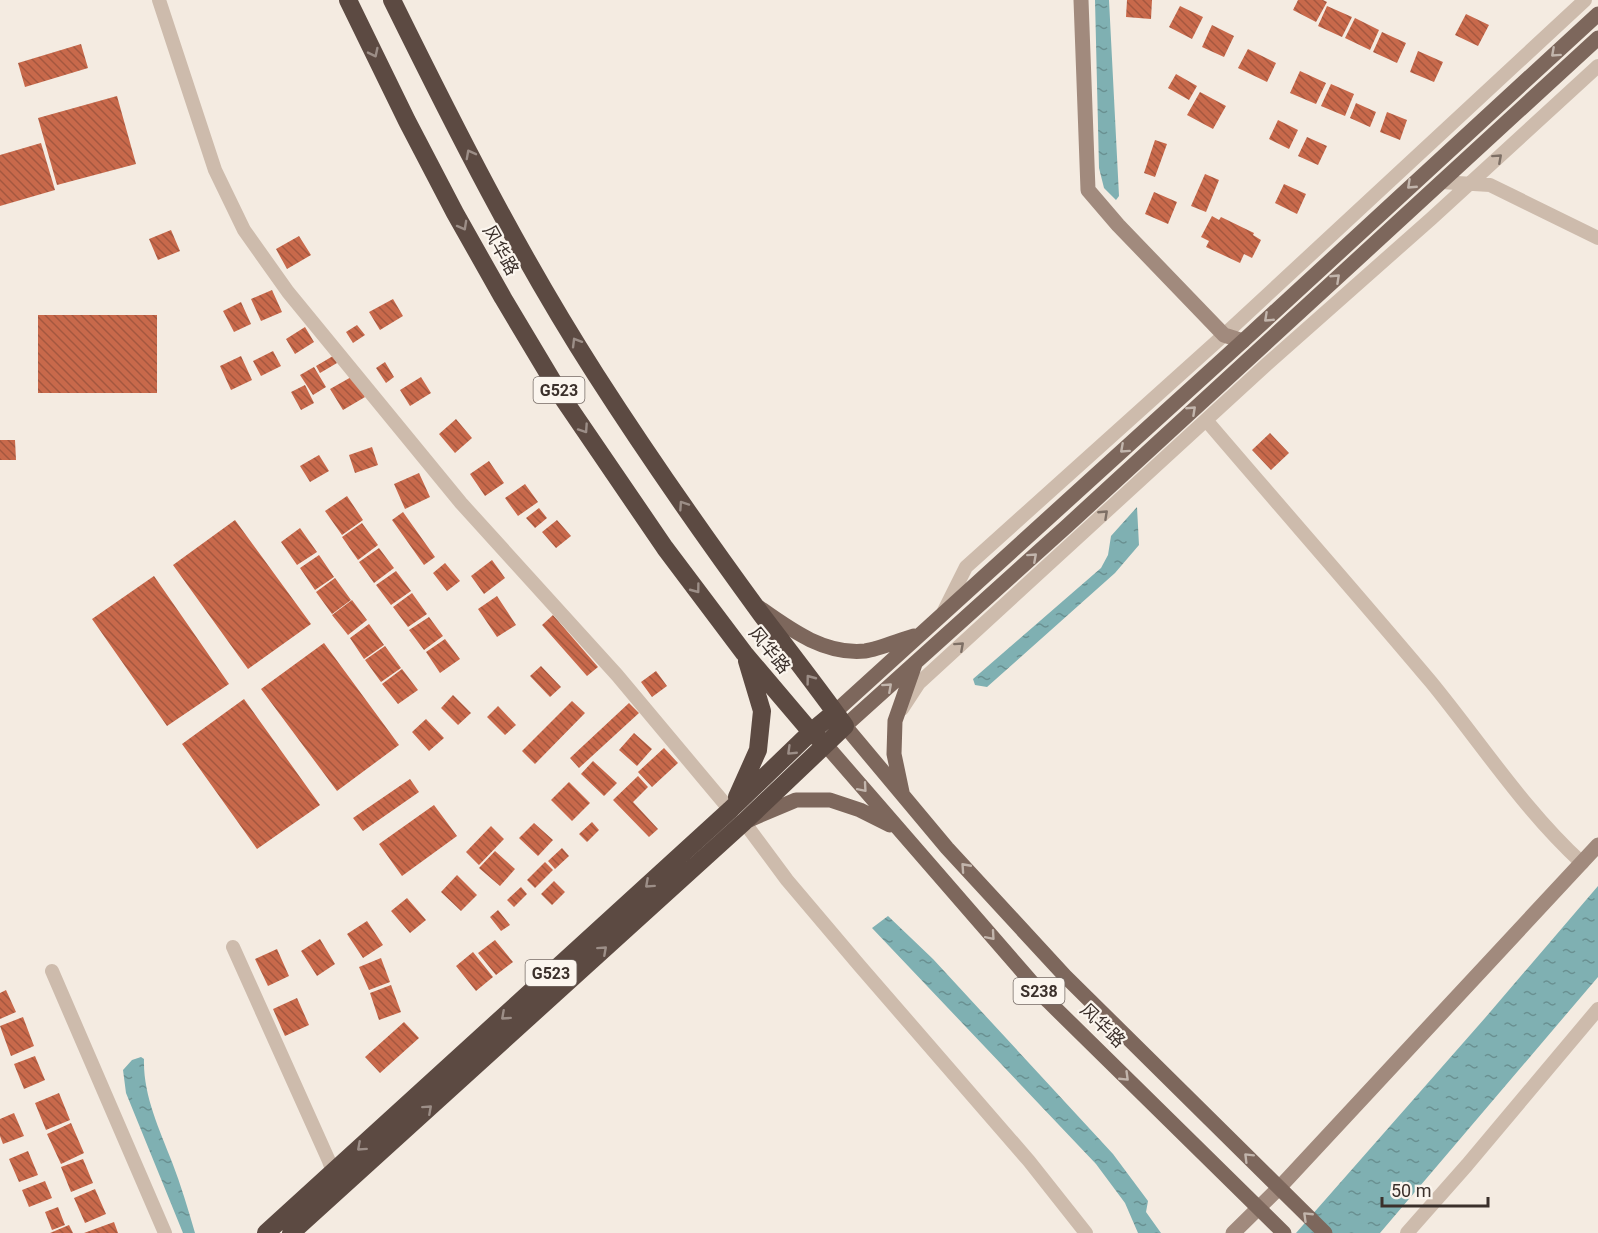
<svg xmlns="http://www.w3.org/2000/svg" width="1598" height="1233" font-family="Roboto,'Noto Sans SC',sans-serif">
<defs>
<pattern id="water-ripples" width="26" height="14" patternUnits="userSpaceOnUse" patternTransform="scale(1.5)"><rect width="26" height="14" fill="#7fb0b2"/><path d="M2 4q2-2 4 0t4 0M15 11q2-2 4 0t4 0" fill="none" stroke="#699091"/></pattern>
<pattern id="building-back-hatch" width="6" height="6" patternUnits="userSpaceOnUse" patternTransform="scale(1.5)"><rect width="6" height="6" fill="#c8694b"/><path d="M-1 5l2 2M0 0l6 6M5-1l2 2" fill="none" stroke="#a4573f"/></pattern>
</defs>
<rect width="100%" height="100%" fill="#f4ebe1"/>
<path fill="url(#water-ripples)" d="M1095 0H1109L1119 196 1116 200 1104 188 1099 168Z
M1137 507 1139 545 1115 573 987 687 975 685 973 679 1101 568 1108 555 1111 536Z
M1598 886V977L1380 1233H1296L1485 1018Z
M888 916 933 959 1113 1154 1148 1201 1146 1212 1161 1233H1138L1125 1203 1096 1164 872 928Z
M141 1057 144 1059C143 1095 159 1128 172 1162 181 1185 188 1209 195 1233H183L126 1093 123 1070 132 1060Z"/>
<path fill="url(#building-back-hatch)" d="M1127 0H1152L1151 19 1126 17Z
M1298 0H1323L1327 2 1316 22 1293 10Z
M1180 6 1203 17 1192 39 1169 27Z
M1327 6 1352 17 1342 37 1318 26Z
M1466 14 1489 25 1478 46 1455 35Z
M1355 18 1379 30 1370 50 1345 38Z
M1212 25 1234 36 1224 57 1202 47Z
M1382 32 1406 43 1397 63 1373 52Z
M81 44 88 68 25 87 18 63Z
M1248 49 1276 63 1267 82 1238 68Z
M1418 51 1443 62 1434 82 1410 72Z
M1300 71 1326 83 1316 104 1290 93Z
M1176 74 1197 86 1189 100 1168 88Z
M1331 84 1354 94 1345 116 1321 106Z
M1200 92 1226 106 1213 129 1187 115Z
M117 96 136 164 57 185 38 118Z
M1356 103 1376 112 1370 127 1350 118Z
M1387 112 1407 120 1400 140 1380 132Z
M1278 120 1298 130 1289 149 1269 139Z
M1307 137 1327 146 1318 165 1298 156Z
M1155 140 1167 144 1155 177 1144 173Z
M41 143 55 190 0 206V155Z
M1205 174 1219 180 1206 212 1191 206Z
M1284 184 1306 194 1297 214 1275 203Z
M1154 192 1177 202 1168 224 1145 214Z
M1212 216 1219 220 1221 217 1254 233 1253 235 1261 240 1252 258 1244 254 1240 263 1206 247 1209 241 1201 237Z
M171 230 180 251 158 260 149 239Z
M299 236 311 255 287 269 276 249Z
M272 290 282 312 261 321 251 299Z
M393 299 403 316 380 330 369 312Z
M241 302 251 324 234 332 223 311Z
M38 315H157V393H38Z
M357 325 365 335 353 343 346 332Z
M305 327 314 342 295 354 286 339Z
M273 351 281 366 261 376 253 361Z
M241 356 252 380 231 390 220 366Z
M333 356 337 363 320 373 316 366Z
M385 362 394 377 386 383 376 368Z
M314 367 326 387 313 395 300 375Z
M353 376 365 397 343 410 330 389Z
M421 377 431 393 410 406 400 390Z
M305 385 314 403 301 410 291 392Z
M456 419 472 438 455 453 439 434Z
M1270 433 1289 453 1271 470 1252 450Z
M0 440H15L16 460H0Z
M372 447 378 465 355 473 349 455Z
M319 455 329 471 310 482 300 466Z
M489 461 504 483 485 496 470 474Z
M419 473 430 497 405 509 394 484Z
M525 484 538 502 518 516 505 498Z
M347 496 363 520 342 535 325 511Z
M539 508 547 518 535 528 526 518Z
M403 512 435 557 424 565 392 520Z
M235 520 311 624 248 669 173 565Z
M557 520 571 536 556 548 542 532Z
M362 523 378 545 358 560 342 537Z
M300 528 317 552 297 565 281 542Z
M379 548 394 568 374 583 359 562Z
M319 555 334 577 315 590 300 568Z
M492 560 505 578 484 594 471 576Z
M445 563 460 581 447 591 433 573Z
M396 571 411 591 391 605 376 585Z
M154 576 229 684 167 726 92 619Z
M335 578 351 600 332 614 316 592Z
M412 593 427 614 408 627 393 607Z
M497 596 516 625 497 637 478 609Z
M352 600 367 620 348 635 332 615Z
M553 615 598 667 587 676 542 625Z
M429 617 443 636 424 650 409 630Z
M369 624 384 645 364 659 350 638Z
M445 639 460 659 440 673 426 652Z
M324 643 399 745 337 791 261 689Z
M385 646 401 668 381 682 365 660Z
M541 666 561 687 550 697 530 676Z
M402 669 418 690 398 704 382 684Z
M656 671 667 686 652 697 641 682Z
M453 695 471 713 458 725 441 708Z
M244 699 320 805 257 849 182 744Z
M572 701 585 713 535 764 522 751Z
M629 703 639 713 579 768 570 758Z
M498 706 516 725 505 735 487 717Z
M426 719 444 738 429 751 412 732Z
M634 733 652 749 637 766 619 750Z
M664 748 678 763 652 787 638 772Z
M593 761 617 783 604 796 581 774Z
M638 776 648 787 633 802 658 829 649 837 613 800Z
M410 779 419 792 363 831 353 818Z
M569 782 590 803 572 821 551 800Z
M434 805 457 836 402 876 379 844Z
M592 822 599 830 587 842 579 834Z
M534 823 553 840 538 856 519 838Z
M491 826 504 839 479 865 466 852Z
M562 848 569 856 555 869 548 861Z
M495 851 515 869 500 886 479 868Z
M545 862 553 870 535 888 527 880Z
M457 875 477 895 461 911 441 892Z
M554 881 565 892 552 905 541 894Z
M521 887 527 894 514 907 507 900Z
M407 898 426 920 410 933 391 911Z
M498 910 510 925 501 931 490 917Z
M367 921 383 945 363 958 347 934Z
M320 939 335 964 317 976 301 951Z
M495 940 513 962 496 975 478 953Z
M277 949 289 976 268 986 255 959Z
M473 952 493 977 476 991 456 966Z
M381 958 390 982 369 990 359 967Z
M391 985 401 1012 379 1020 370 993Z
M6 990 16 1012 0 1019V993Z
M297 998 309 1025 285 1036 273 1009Z
M23 1017 34 1046 11 1056 0 1026Z
M404 1022 419 1038 380 1073 365 1057Z
M35 1056 45 1080 24 1089 14 1064Z
M59 1093 70 1120 46 1130 35 1103Z
M14 1113 24 1136 3 1144 0 1136V1119Z
M71 1123 84 1153 61 1164 47 1134Z
M28 1151 38 1175 19 1182 9 1159Z
M83 1159 93 1183 71 1192 61 1167Z
M45 1181 52 1198 29 1207 22 1190Z
M95 1189 106 1214 85 1223 74 1198Z
M58 1207 65 1225 52 1230 45 1212Z
M114 1222 118 1233H84Z
M69 1225 73 1233H50Z"/>
<g fill="none" stroke-linecap="round" stroke-linejoin="round">
<path stroke="#cdbbac" stroke-width="14" d="M159 0 215 170 244 230 288 292 461 503 617 675 730 810
M1441 182 1490 185 1598 238
M1206 420C1281 508 1357 594 1431 682 1481 743 1524 810 1582 863
M944 611 966 567 1224 335 1585 0
M902 709 919 683 1267 364 1432 218 1598 66
M744 822 787 880 859 965 1029 1161 1086 1233
M233 947 329 1161 333 1172
M52 971 165 1233
M1407 1233 1467 1165 1598 1009"/>
<path stroke="#a18a7d" stroke-width="15" d="M1081 0 1088 190 1118 225 1224 335 1243 341
M1233 1233 1279 1188 1598 845"/>
<path stroke="#7d675c" stroke-width="15" d="M760 608C791 630 825 655 865 651 879 649 900 640 914 636
M835 712 1243 341 1598 14
M825 744 1048 1001 1284 1233
M902 792 894 754 895 721 915 664
M749 820 796 800H830L860 810 890 825
M1325 1233 1065 976 947 848 845 726 1067 526 1598 38"/>
<path stroke="#5c4a42" stroke-width="18" d="M348 0 407 121 455 213 503 298 564 400 665 548 744 653 811 732 825 744
M737 797 758 750 762 711 747 661
M266 1233 730 810 811 732 835 712
M291 1233 744 822 845 726C818 688 789 651 761 614 704 536 648 456 596 375 519 255 455 128 392 0"/>
</g>
<defs><path id="oneway-chevron" d="M-2-3.5L2.5 0L-2 3.5" fill="none" stroke-width="1.6" stroke-linecap="round" stroke-linejoin="round" transform="scale(1.5)"/></defs>
<g stroke="#9c8e87">
<use href="#oneway-chevron" transform="translate(374 53) rotate(64)"/>
<use href="#oneway-chevron" transform="translate(470 154) rotate(-118)"/>
<use href="#oneway-chevron" transform="translate(463 226) rotate(61)"/>
<use href="#oneway-chevron" transform="translate(576 342) rotate(-121)"/>
<use href="#oneway-chevron" transform="translate(584 429) rotate(56)"/>
<use href="#oneway-chevron" transform="translate(683 505) rotate(-124)"/>
<use href="#oneway-chevron" transform="translate(696 589) rotate(53)"/>
<use href="#oneway-chevron" transform="translate(810 679) rotate(-127)"/>
<use href="#oneway-chevron" transform="translate(791 751) rotate(136)"/>
<use href="#oneway-chevron" transform="translate(649 884) rotate(138)"/>
<use href="#oneway-chevron" transform="translate(603 950) rotate(-42)"/>
<use href="#oneway-chevron" transform="translate(505 1016) rotate(138)"/>
<use href="#oneway-chevron" transform="translate(428 1109) rotate(-42)"/>
<use href="#oneway-chevron" transform="translate(361 1147) rotate(138)"/>
</g>
<g stroke="#c2b5ac">
<use href="#oneway-chevron" transform="translate(1555 53) rotate(138)"/>
<use href="#oneway-chevron" transform="translate(1411 185) rotate(137)"/>
<use href="#oneway-chevron" transform="translate(1336 278) rotate(-43)"/>
<use href="#oneway-chevron" transform="translate(1268 318) rotate(137)"/>
<use href="#oneway-chevron" transform="translate(1192 410) rotate(-43)"/>
<use href="#oneway-chevron" transform="translate(1124 449) rotate(138)"/>
<use href="#oneway-chevron" transform="translate(1033 557) rotate(-42)"/>
<use href="#oneway-chevron" transform="translate(888 687) rotate(-42)"/>
<use href="#oneway-chevron" transform="translate(863 788) rotate(49)"/>
<use href="#oneway-chevron" transform="translate(965 867) rotate(-132)"/>
<use href="#oneway-chevron" transform="translate(991 936) rotate(49)"/>
<use href="#oneway-chevron" transform="translate(1125 1077) rotate(44)"/>
<use href="#oneway-chevron" transform="translate(1248 1157) rotate(-135)"/>
<use href="#oneway-chevron" transform="translate(1307 1216) rotate(-136)"/>
</g>
<g stroke="#7d6f65">
<use href="#oneway-chevron" transform="translate(1498 158) rotate(-42)"/>
<use href="#oneway-chevron" transform="translate(1104 514) rotate(-43)"/>
<use href="#oneway-chevron" transform="translate(960 646) rotate(-42)"/>
</g>
<g text-anchor="middle" dominant-baseline="central" stroke-width="4.5" stroke-linejoin="round" paint-order="stroke">
<g fill="#fbf5ee" stroke="#756b66" stroke-width="1.5">
<rect x="533.5" y="377" width="51" height="26" rx="4.5"/>
<rect x="525.5" y="960" width="51" height="26" rx="4.5"/>
<rect x="1013.5" y="978" width="51" height="26" rx="4.5"/>
</g>
<g font-size="16" font-weight="bold" fill="#3b302b">
<text x="559" y="390">G523</text>
<text x="551" y="973">G523</text>
<text x="1039" y="991">S238</text>
</g>
<g font-size="18" fill="#3b302b" stroke="#fbf5ee">
<text transform="translate(501 250) rotate(61)">风华路</text>
<text transform="translate(770 650) rotate(51)">风华路</text>
<text transform="translate(1103 1025) rotate(44)">风华路</text>
</g>
</g>
<path d="M1382 1197v9h106v-9" fill="none" stroke="#3b302b" stroke-width="3"/>
<text x="1391" y="1197" font-size="18" fill="#3b302b" stroke="#fbf5ee" stroke-width="4.5" paint-order="stroke">50 m</text>
</svg>
